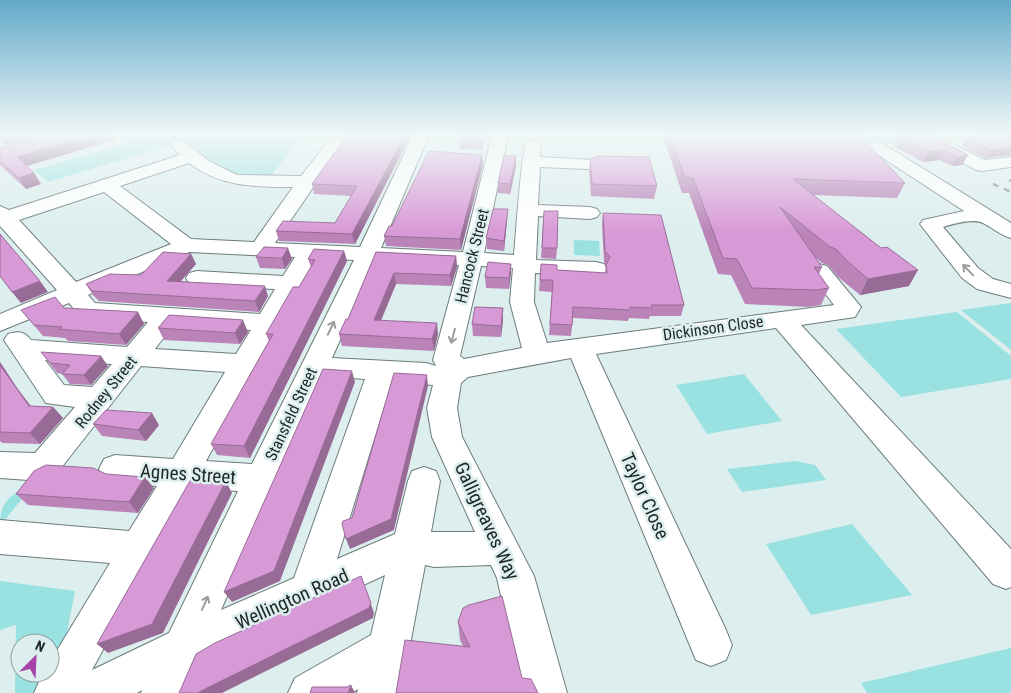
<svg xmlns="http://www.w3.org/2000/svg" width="1011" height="693" font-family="'Roboto Condensed',sans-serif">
<rect width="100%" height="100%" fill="#dee"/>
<path fill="#9ae1e1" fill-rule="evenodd" d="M118 135H300L302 136 271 176 236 175 181 142 48 182 34 170 118 146 126 141Z
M574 240 599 241 600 256 574 255Z
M1011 303V350L961 310Z
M957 312 1011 356V379L901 397 836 329Z
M744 374 782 421 707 434 676 385Z
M795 461 815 465 826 480 742 492 727 469Z
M28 484H34L0 526C0 501 9 498 28 484Z
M852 524 912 595 811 615 766 544Z
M0 581 75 591 57 684 37 693H15L16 625 0 630ZM20 643H50V673H20Z
M1011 648V693H867L861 683Z"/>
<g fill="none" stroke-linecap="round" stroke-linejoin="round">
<defs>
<path id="minor" d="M333 135H349L275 243 360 247 413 135H429L381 248 463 252 492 135H508L484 253 514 255C516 237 521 150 527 141H539L541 144 540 157 594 160 597 164 594 168 588 169 540 167 538 205 590 207 597 209 600 213 597 217 590 219 538 216 536 260 596 262 604 264 607 269 604 274 596 276 535 273 534 302 547 343 834 305 808 271 811 266 819 264 827 266 861 307 855 317 801 325 1011 549V587L1006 589 993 584 776 328 596 354 726 630 732 645 726 660 711 666 696 660 571 358 468 377 461 383 457 408 462 437 534 576 567 693H523L497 578 491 565 434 567 425 565 401 693H357L358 689 352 693H288L295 678 371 635 385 575 198 662 185 693H141L142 690 137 693H34L43 673H50V662L110 563 0 554V520L129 531 157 486 115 483 104 479 99 469 104 459 115 455 173 459 225 372 141 366 54 477 43 481 0 478V452L35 453 75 407 46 403 4 340 8 334C18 331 24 331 31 340L127 347 148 322 88 318 79 315 69 303 0 331V314L57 290 0 226V206L9 210 180 155 170 144 172 141H184L209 161 237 175 301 176ZM189 163C221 187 254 187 293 187L254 242 191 239 120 186ZM104 192 171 244 76 282 19 220ZM189 252 295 257 283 276 197 271 189 273 186 278 189 283 197 285 275 289 260 314 95 303 88 295ZM316 258 354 260 252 464 206 461ZM375 261 459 265 433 360 436 366 426 363 332 358ZM481 266 513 268 510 302 522 348 464 359 460 356ZM174 324 251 330 236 354 155 349ZM45 360 112 364 92 387 64 385ZM323 376 365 379 294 578 221 610ZM392 381 433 385 427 408 432 437 475 532H431L440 481 436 471 424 467 412 471 408 481 395 534 337 559ZM191 488 238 491 169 633 92 670Z
M866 135 872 137 1011 223V238C1000 235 993 228 983 223 973 218 953 224 943 227L978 268 993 279 1011 284V298L977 289 962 278 920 224 923 220 964 211 860 143 858 140 860 137Z
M936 136 985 160 1011 157V167L982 171 976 170 930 144 928 141 930 138Z"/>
<path id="major" d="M950 135 948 138 942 140 826 146 820 145 818 141 820 137 842 135Z"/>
</defs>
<use href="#minor" stroke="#6c7b7b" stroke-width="2"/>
<use href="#major" stroke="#367272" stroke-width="1"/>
<use href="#minor" fill="#fff" fill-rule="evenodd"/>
<use href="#major" fill="#8ec3c4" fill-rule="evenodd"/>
<path stroke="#828d8d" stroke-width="2.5" stroke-dasharray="6 6" stroke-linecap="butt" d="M1009 180 1011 181
M993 184 1011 192"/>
</g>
<path fill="#ba84b9" d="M0 135H115L117 139 27 166 34 173 41 184 26 189 0 165V148L34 138 33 137 5 145 0 140Z
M344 135H411L355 244 279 241 276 231 335 223 352 196 314 194 312 184 345 139Z
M459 135H485L482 150 460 149Z
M665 135H859L905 183 897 198 813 195 909 286 860 295 838 277 828 265 822 263 814 256 822 267 819 274 829 288 821 305 808 307 745 304 731 275 718 274 689 193H682L664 139Z
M1011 135V155L985 158 962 146 967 138Z
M898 136 968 155 962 165 952 166 939 160 923 162 893 146Z
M516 156V166L510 194 498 193V183Z
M590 159 657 186 654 199 591 196 589 171Z
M483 164 461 250 386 246 384 236 392 226Z
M508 209 507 220 504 251 487 249 486 238Z
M544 211 557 248 556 259 541 258Z
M603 213 684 305 681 316H650L649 319 629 318 628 321 573 318 571 336 549 335 552 292 539 291 541 264 557 270 605 273 606 265 604 262 602 224Z
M344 251 347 261 250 458 217 455 211 444 269 341 266 334 299 287 311 267 308 259Z
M376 252 456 256 457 267 451 286 396 284 381 321 438 334 434 351 342 346 339 334 348 319Z
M191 254 196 264 181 281 268 296 259 312 99 301 93 295 86 284 141 275Z
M256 257 292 259 285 269 260 268Z
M511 264 509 289 486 288 485 277Z
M64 308 138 312 144 324 126 345 68 341 65 338 43 336 21 310Z
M503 308V320L501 337 473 336 472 324Z
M158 328 248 332 240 344 164 340Z
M41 352 108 366 91 385 70 384 62 374 57 373Z
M0 362 17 388 31 406 53 407 63 418 40 444 2 443 0 441Z
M93 424 159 425 146 441 102 436Z
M106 474 154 488 138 513 28 505 16 494Z
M458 622 522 678 538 693 463 646 460 640Z"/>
<path fill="#976b96" d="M0 135H31L33 137 5 145Z
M92 135H115L117 139 23 167 17 157Z
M405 135H411L355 244 352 234Z
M482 135H485L482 150Z
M1011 147V155L985 158 990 150Z
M944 150 939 160 923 162 928 152Z
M482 155 483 164 461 250 460 239Z
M968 155 962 165 952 166 957 157Z
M516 156V166L510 194V184Z
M34 173 41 184 26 189 19 178Z
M508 209 507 220 504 251V241Z
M288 248 292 259 285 269 282 258Z
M344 251 347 261 250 458 244 446Z
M191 254 196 264 172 291 167 281Z
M456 256 457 267 451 286 450 275Z
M511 264V274L509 289V278Z
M918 270 909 286 860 295 868 279Z
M394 273 396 284 376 332 374 320Z
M40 281 48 292 21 303 12 292Z
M265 286 268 296 259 312 255 301Z
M503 308V320L501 337V326Z
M138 312 144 324 126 345 119 334Z
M243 320 248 332 240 344 235 333Z
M437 323 438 334 434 351 432 339Z
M101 356 108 366 91 385 84 375Z
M0 362 17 388 39 418 29 406 7 376 0 365Z
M352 371 355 382 280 581 232 602 224 592Z
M427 375 428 386 394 530 350 549 346 539Z
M53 407 63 418 40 444 30 433Z
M152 413 159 425 146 441 138 430Z
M145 477 154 488 138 513 129 502Z
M226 481 232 493 163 633 108 653 97 644Z
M361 576 374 613 373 618 222 693H199V692Z
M351 685 355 693H348Z"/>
<path fill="#d899d7" stroke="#976b96" d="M36 135H92L17 157 34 173 19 178 0 161V148L34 138Z
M345 135H405L352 234 276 231 283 221 335 223 357 186 312 184 346 137Z
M670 135H859L905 183 793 179 881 248 887 247 918 270 868 279 846 260 836 249 830 247 780 207 822 267H814L829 288 816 290 752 288 737 259 723 258 693 178H685Z
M921 135H931L968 155 957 157 944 150 928 152 898 136Z
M987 135H1011V147L990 150 967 138Z
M429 151 482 155 460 239 384 236 389 226H392Z
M504 156H516L510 184 498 183Z
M598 156 649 157 657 186 592 184 590 159Z
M493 209H508L504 241 486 238Z
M544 211H558L557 248H542Z
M603 213 661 215 684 305H651L652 308 630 307V310L573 307 572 325 550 324 553 280H540L541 264 557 265V270L607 273 606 265 610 257 605 251Z
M0 234 40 281 12 292 0 276Z
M264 247 288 248 282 258 256 257Z
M314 249 344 251 244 446 211 444 273 334H266L293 287H299L315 260 308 259Z
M163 252 191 254 167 281 265 286 255 301 92 291 86 284 110 274 141 275Z
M376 252 456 256 450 275 394 273 374 320 437 323 432 339 339 334 346 319H348Z
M488 262 511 264 509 278 485 277Z
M55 297 64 308 138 312 119 334 59 329 62 327 34 325 21 310Z
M475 307 503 308 501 326 472 324Z
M169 315 243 320 235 333 158 328Z
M41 352 101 356 84 375 62 374 70 365 50 363Z
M0 365 29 406 53 407 30 433 0 432Z
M323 369 352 371 274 571 224 592Z
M394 373 427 375 391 519 346 539 342 524 343 521 352 518Z
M106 410 152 413 138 430 93 424Z
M46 465 93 468 106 474 145 477 129 502 16 494 34 471Z
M191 479 226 481 152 624 97 644Z
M361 576 371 603 369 608 199 692V693H179L196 654 215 643Z
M502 596 522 678 531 679 538 693H396L405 640 470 647 458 622 463 608 469 605Z
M351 685 348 693H310L312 687H347Z"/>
<defs><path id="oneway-shaft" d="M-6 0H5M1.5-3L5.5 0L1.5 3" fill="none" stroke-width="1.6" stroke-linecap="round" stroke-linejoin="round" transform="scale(1.25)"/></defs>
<g stroke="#9a9d9d">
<use href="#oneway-shaft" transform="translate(968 270) rotate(-134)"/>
<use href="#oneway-shaft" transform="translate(331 328) rotate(-65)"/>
<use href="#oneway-shaft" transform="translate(453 336) rotate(105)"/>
<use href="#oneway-shaft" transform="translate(205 603) rotate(-66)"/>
</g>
<linearGradient id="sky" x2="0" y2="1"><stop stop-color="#63aaca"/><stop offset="0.58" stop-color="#f0f7f7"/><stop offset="1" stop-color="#f0f7f7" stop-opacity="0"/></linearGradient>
<rect width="1011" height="232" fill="url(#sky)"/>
<g text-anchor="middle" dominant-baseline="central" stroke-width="5" stroke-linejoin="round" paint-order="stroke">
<g font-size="16" fill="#1f2525" stroke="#dee">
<text transform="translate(472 256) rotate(-76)">Hancock Street</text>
<text transform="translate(713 328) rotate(-8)">Dickinson Close</text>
<text transform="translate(106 392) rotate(-51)">Rodney Street</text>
<text transform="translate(291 414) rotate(-65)">Stansfeld Street</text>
</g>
<g font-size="19" fill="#1f2525" stroke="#dee">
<text transform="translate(188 474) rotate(4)">Agnes Street</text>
<text transform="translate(645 496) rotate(66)">Taylor Close</text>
<text transform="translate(487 521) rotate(65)">Galligreaves Way</text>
<text transform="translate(292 599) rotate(-24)">Wellington Road</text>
</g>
</g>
<g transform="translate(35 658) rotate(24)"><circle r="24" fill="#ddeeee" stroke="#919e9e"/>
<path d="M0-4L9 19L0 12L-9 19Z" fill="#a642a7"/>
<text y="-8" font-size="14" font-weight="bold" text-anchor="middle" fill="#1f2525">N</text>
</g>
</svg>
